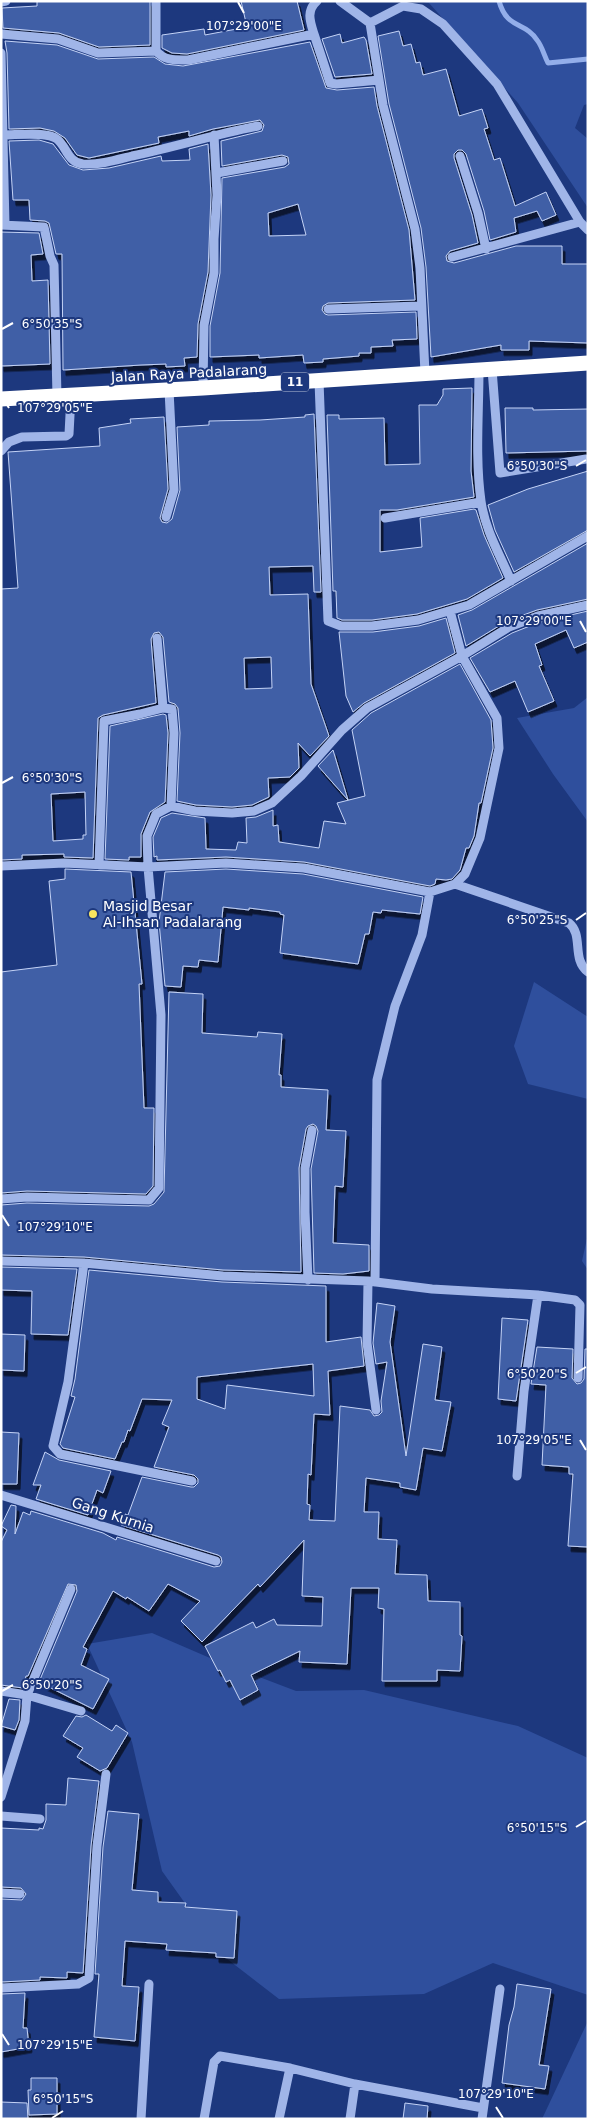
<svg xmlns="http://www.w3.org/2000/svg" width="589" height="2120" font-family="'DejaVu Sans',sans-serif">
<defs>
<filter id="shadow"><feDropShadow dx="3" dy="5.5" stdDeviation="0" flood-color="#0009"/></filter>
</defs>
<rect width="100%" height="100%" fill="#1d387e"/>
<path fill="#2f4f9d" d="M418 1H588V104L584 105 575 128 588 139V208L518 103 429 3Z
M588 697V822L553 774 517 718 574 708Z
M534 982 588 1017V1099L528 1084 514 1046Z
M588 1234V1270L582 1261Z
M152 1633 217 1661 296 1691 364 1690 518 1726 588 1758V1995L493 1963 424 1994 279 1999 222 1955 162 1871 132 1742 87 1644Z
M588 2021V2119H542Z"/>
<g fill="none" stroke-linecap="round" stroke-linejoin="round">
<path stroke="#93aeea" stroke-width="5" d="M499 1C507 30 525 21 537 40 542 46 544 55 548 63L588 59"/>
</g>
<path fill="#415fa6" stroke="#c4d3f6" fill-rule="evenodd" filter="url(#shadow)" d="M37 1H150V45L99 47 59 33 3 28 2 8 37 6Z
M241 1H297L304 30 187 54 172 53 162 48V35L204 29 205 35 247 27Z
M399 31 403 46 411 44 416 63 420 62 423 75 446 69 459 116 482 109 488 128 484 129 494 160 500 158 515 206 546 192 556 215 542 221 537 211 514 218 516 232 490 240 484 211 466 154 462 150H458L454 154V158L472 215 478 243 450 251 446 256 447 261 454 263 516 246H562V264H588V343L529 341V350H501V345L431 357 426 267 421 228 389 104 378 36Z
M340 34 342 43 364 37 366 40 372 74 335 77 322 39Z
M5 41 57 45 98 59 154 57 165 64 183 66 310 42 326 88 337 90 374 87 377 106 409 230 415 300 328 303 323 306 322 310 325 314 328 315 416 312 417 339 392 340 393 346 371 347V353H359V356L323 359V362L304 363 303 355 259 358V355L210 357V326L220 273 222 178 285 167 289 164 288 157 282 155 222 166 221 141 262 131 264 125 260 120 213 129 189 136V131L158 137 159 143 89 158 77 155 65 138 54 131 40 128 9 129 7 53ZM298 204 306 235 269 236 268 213Z
M39 140 53 144 69 165 83 170 109 168 161 156 162 161 190 160 189 149 208 144 211 195 208 272 198 324 197 357 184 358 185 366 166 367V364L141 365 63 370 62 254H56L49 223 45 221 30 220 29 200H13L9 141Z
M1 232 39 233 43 254 31 255 32 281 48 280 50 364 1 366Z
M472 388 471 471 474 497 397 510H380V552L422 547 420 518 474 509 476 510 484 535 503 578 467 599 417 614 372 620H342L337 618 336 591H333L327 415H339V419L384 418 385 465 420 464 419 405H437L443 395V389Z
M505 408H533V410L588 409V451L506 453Z
M314 414 321 592H314L313 566 269 567 270 595 308 594 311 684 329 736 310 756 298 743 299 768 290 777 268 778 269 797 252 805 232 807 196 805 177 801 180 733 178 708 175 704 169 702 163 637 159 632 154 633 151 639 156 703 103 715 98 718 93 858 64 857V854L22 855V859L1 860V589L18 588 8 452 100 446 99 428 131 423 130 419 164 417 168 489 160 518 162 522 167 523 172 519 180 490 177 427 209 425V421L260 420 305 417V415ZM271 657 272 688 245 689 244 658ZM85 792 86 835H83V839L53 841 51 794Z
M588 471V530L514 572 495 530 488 505 528 489Z
M588 543V599L537 610 507 621 466 646 458 615 472 610Z
M588 611V642L574 648 566 630 535 644 542 665 539 666 554 701 528 712 515 681 490 692 470 658 512 633 540 622Z
M446 618 455 653 364 703 353 712 346 696 339 632H373L419 626Z
M460 664 491 720 493 748 481 803H479L474 836 469 848H466L460 870 452 879 446 880 436 879 435 884 430 886 304 862 226 857 157 860V856L154 857 153 837 161 818 172 813 205 818 206 849 236 850 238 842 247 843 246 818 256 817 273 810V826L278 825 279 842 319 848 324 821 346 824 337 803 365 796 352 730 371 713Z
M163 714 166 715 168 733 165 802 150 812 141 834V857H129V860L105 859 110 726Z
M333 750 348 800 318 766Z
M65 869 131 872 142 984H139L144 1108H154L153 1186 146 1194 27 1191 1 1193V972L57 965 49 881 65 879Z
M226 869 303 874 423 897 420 914 382 910 381 913 373 912 369 934H365L358 964 280 953 284 915 280 914V912L249 908V910L223 907 218 962 199 960 198 967 183 966 181 987 165 986 159 922 165 872Z
M169 992 203 994 202 1033 257 1037 258 1032 282 1034 279 1075H281V1087L328 1090 326 1130 346 1131 343 1187 335 1186 333 1243 369 1245V1271L343 1274 314 1273 311 1169 318 1131 316 1126 313 1124 308 1126 306 1129 299 1168 301 1272 223 1270 84 1257 1 1255V1205L27 1203 149 1206 154 1204 164 1192Z
M1 1267 77 1269 68 1335 31 1334 32 1291 1 1290Z
M89 1270 222 1282 326 1286V1342L361 1337 364 1366 328 1371 330 1415 314 1414 311 1475 308 1474 307 1504 310 1505 309 1520 335 1521 340 1406 370 1410 374 1416 379 1415 382 1412 381 1401 387 1362 376 1364 373 1343 377 1303 395 1306 390 1342 406 1456 423 1344 442 1347 435 1400 451 1402 442 1451 423 1448 416 1490 400 1487V1483L366 1478 364 1512H379L378 1539 397 1540 395 1574 427 1575 428 1601 460 1602V1635L462 1636 460 1671 437 1670V1681H382L384 1609 378 1608 379 1588H351L347 1664 299 1662 300 1651 251 1675 258 1690 240 1700 230 1680 226 1682 220 1670 218 1671 205 1646 253 1622 256 1628 274 1619 277 1625 322 1626 323 1597 302 1596 304 1540 260 1587 258 1584 202 1642 181 1621 200 1601 168 1584 149 1611 127 1597 126 1599 113 1591 83 1647 87 1649 81 1665 109 1679 93 1709 39 1682 77 1591 76 1585 68 1584 28 1676H26L23 1688 1 1685V1542L7 1530 1 1526 11 1505 16 1506 15 1534 23 1512 30 1515 31 1511 103 1533 116 1540 117 1537 214 1567 220 1566 222 1562 221 1557 218 1555 121 1525 125 1514 128 1515 142 1477 191 1487H194L198 1483V1479L194 1475 154 1467 169 1427 162 1424 172 1400 142 1399 130 1431 128 1430 124 1442H122L115 1459 63 1448 60 1444 75 1397 71 1396 75 1379ZM313 1364 314 1396 227 1385 225 1409 197 1399V1377Z
M502 1318 528 1320 516 1401 498 1399Z
M1 1334 25 1335 24 1371 1 1370Z
M537 1347 573 1349 572 1378 577 1384 581 1383 584 1379 585 1349H588V1547L568 1546 573 1474H569V1467L542 1465 546 1385 531 1384Z
M1 1432 19 1433 17 1484H1Z
M45 1452 59 1460 111 1471 103 1493 97 1490 88 1515 36 1499 41 1485H33Z
M9 1699 20 1700 19 1720 15 1730 1 1726Z
M86 1715 112 1731 116 1725 128 1733 107 1768 100 1771 77 1757 83 1748 63 1736 76 1716 82 1717Z
M68 1778 99 1781 91 1846 83 1973 67 1972V1978L40 1977V1980L1 1982V1899L22 1900 26 1894 21 1888 1 1887V1828L39 1830V1828L43 1829 46 1820V1804L66 1805Z
M108 1811 139 1814 132 1890 158 1892V1902L186 1903 185 1907 237 1911 234 1958 216 1957V1953L166 1950 167 1944 125 1941 122 1986 139 1987 135 2041 94 2037 99 1974H95L103 1847Z
M517 1984 551 1989 539 2065 549 2066 545 2089 502 2083 509 2025 514 2007Z
M25 1993 23 2028H27L29 2047 1 2052V1994Z
M31 2078H57V2114L29 2115 28 2090H31Z
M1 2102 27 2103 28 2119H1Z
M405 2103 428 2106 427 2119H403Z"/>
<g fill="none" stroke-linecap="round" stroke-linejoin="round">
<path stroke="#a0b5e8" stroke-width="9" d="M156 1V51C165 61 175 60 188 60L314 34C310 21 306 11 317 1
M340 1 370 23 383 105 415 229 420 268 425 373
M1 2 6 1
M370 23 403 6 421 9 443 24 497 84 580 222 588 230
M1 34 58 39 98 53 156 51
M314 34 330 83 336 84 379 80
M1 53 5 225
M4 135C17 135 47 131 57 139 67 147 67 162 83 164 100 165 116 160 132 156 175 147 216 134 258 126
M460 156 478 213 486 249
M217 173 283 161
M1 225 44 227 50 256 54 265 57 397
M452 257 580 222
M328 309 420 306
M492 369 500 473 586 459
M479 370C479 413 475 458 481 501 485 530 500 555 511 581
M319 381 328 621 341 626H372L418 620 469 605 588 536
M203 388 204 325 214 273V239L217 195 214 135
M1 451 9 442 22 437 66 436 69 434 71 396
M166 517 174 490 169 390
M385 518 481 502
M450 611 462 656 497 718 499 748 480 838 465 874 455 884 430 892 304 868 226 863 148 867 147 836 156 814 171 806 195 811 232 813 254 811 272 803 301 776 342 730 367 708 462 656 509 627 538 616 588 605
M157 638 163 708
M99 865 104 721 140 714 163 708 172 709 174 733 171 806
M1 866 64 863 148 867 161 1015 159 1188 149 1200 27 1197 1 1199
M455 884 569 923C584 935 571 959 588 972
M1 1261 84 1263 223 1276 368 1281 432 1289 538 1295 575 1300 580 1305 578 1378
M84 1263 68 1382 53 1446 60 1454 192 1481
M308 1280 305 1212V1168L312 1130
M368 1281 367 1343 376 1410
M375 1282 377 1080 395 1006 422 935 430 892
M517 1476 524 1391 538 1295
M1 1495 216 1561
M1 1691 27 1695 81 1711
M1 1797 25 1721 27 1695 71 1589
M1 1816 40 1819
M1 1893 20 1894
M1 1988 78 1984 89 1978 97 1846 106 1774
M141 2119 149 1984
M204 2119 214 2062 220 2056 290 2068
M279 2119 290 2068 355 2084 483 2108
M350 2119 355 2084
M482 2119 500 1989"/>
<path stroke="#fff" stroke-width="15" d="M1 399 203 388 588 363"/>
</g>
<path fill="none" stroke="#fff" stroke-width="2" d="M238 2 244 13M2 329 13 323M2 397 9 408M576 466 586 460M580 621 586 632M2 783 13 777M576 920 586 913M2 1215 9 1226M576 1373 586 1367M580 1440 586 1450M2 1691 13 1685M576 1827 586 1821M2 2034 9 2045M496 2107 503 2118M52 2118 63 2111"/>
<circle fill="#f8e45e" stroke="#1d387e" stroke-width="2" cx="93" cy="914" r="5"/>
<g text-anchor="middle" dominant-baseline="central" stroke-width="4" stroke-linejoin="round" paint-order="stroke">
<rect fill="#1d387e" stroke="#bbc3d8" stroke-width="1" x="281" y="372.5" width="28" height="19" rx="4"/>
<g font-size="12" font-weight="bold" fill="#fff">
<text x="295" y="382">11</text>
</g>
<g font-size="14" fill="#fff" stroke="#1d387e">
<text transform="translate(189 373) rotate(-3)">Jalan Raya Padalarang</text>
<text transform="translate(113 1515) rotate(18)">Gang Kurnia</text>
</g>
<g font-size="14" fill="#fff" stroke="#1d387e" text-anchor="start">
<text x="103" y="906">Masjid Besar<tspan x="103" dy="16">Al-Ihsan Padalarang</tspan></text>
</g>
</g>
<g font-size="12" text-anchor="middle" fill="#fff" stroke="#1d387e" stroke-width="4" stroke-linejoin="round" paint-order="stroke">
<text x="244" y="30">107°29'00"E</text>
<text x="52" y="328">6°50'35"S</text>
<text x="55" y="412">107°29'05"E</text>
<text x="537" y="470">6°50'30"S</text>
<text x="534" y="625">107°29'00"E</text>
<text x="52" y="782">6°50'30"S</text>
<text x="537" y="924">6°50'25"S</text>
<text x="55" y="1231">107°29'10"E</text>
<text x="537" y="1378">6°50'20"S</text>
<text x="534" y="1444">107°29'05"E</text>
<text x="52" y="1689">6°50'20"S</text>
<text x="537" y="1832">6°50'15"S</text>
<text x="55" y="2049">107°29'15"E</text>
<text x="496" y="2098">107°29'10"E</text>
<text x="63" y="2103">6°50'15"S</text>
</g>
<rect width="589" height="2120" fill="none" stroke="#ffffff" stroke-width="5"/>
</svg>
